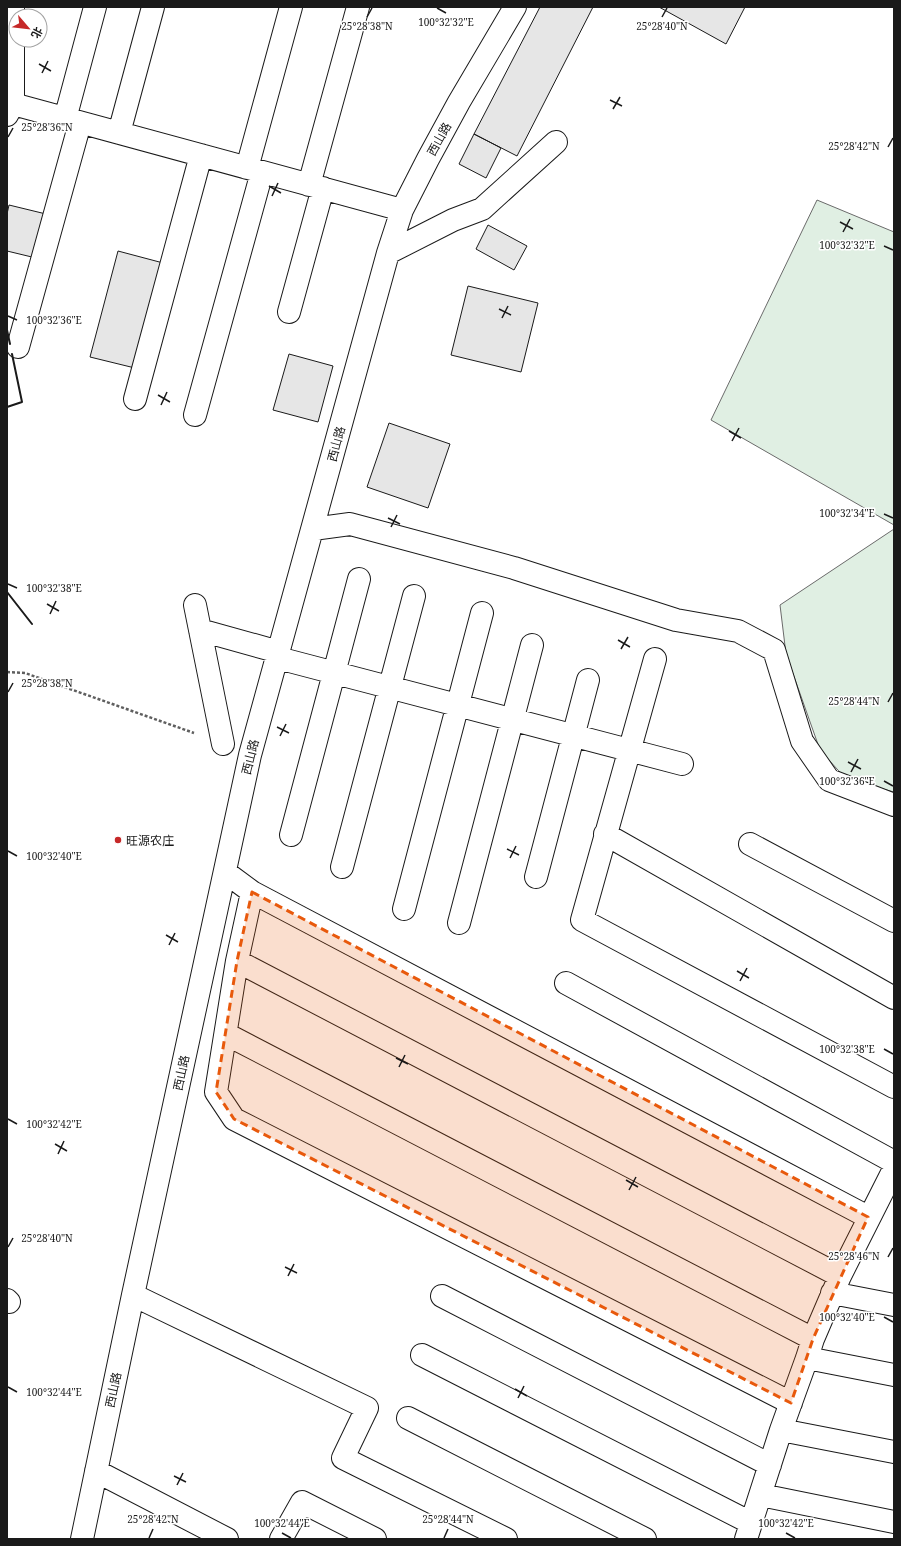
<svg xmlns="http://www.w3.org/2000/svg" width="901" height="1546" font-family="'Noto Serif','Noto Sans SC',serif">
<rect width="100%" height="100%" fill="#fff"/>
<path fill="#e0efe3" stroke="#6a6a6a" d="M817 200 894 232V525L711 420Z
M894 529V792L846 779 820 750 786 654 780 605Z"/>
<path fill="#e6e6e6" stroke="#1a1a1a" d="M540 7H593L517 156 474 134Z
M659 7H745L726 44Z
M474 134 501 148 486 178 459 164Z
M9 205 46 214 36 258 7 251V214Z
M488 225 527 246 514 270 476 249Z
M118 251 167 264 139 369 90 357Z
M468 286 538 303 521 372 451 355Z
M289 354 333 366 318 422 273 410Z
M389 423 450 444 428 508 367 487Z"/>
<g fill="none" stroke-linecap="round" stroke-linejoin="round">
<defs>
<path id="minor" d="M13 104 402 210
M7 115 13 104V7
M65 119 95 7
M119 133 153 7
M247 168 291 7
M309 185 358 7
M388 253 453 220 482 209 556 142
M289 312 323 188
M18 347 80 123
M135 399 201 155
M195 415 262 172
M313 529 350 524 514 568 676 620 738 631 774 650 802 741 829 780 894 805
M195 605 223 744
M200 630 279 652
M278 658 682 764
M655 659 582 920 894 1087
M605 834 894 998
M291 835 359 579
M750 844 894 921
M342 867 414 596
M225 872 252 892 237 961 216 1092 234 1119 791 1403
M536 877 588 680
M252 892 868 1217
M404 909 482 613
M459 923 532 645
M237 961 840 1276
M566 983 894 1162
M226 1034 813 1339
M832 1293 894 1305
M133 1295 367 1408 343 1458 506 1539
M442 1296 770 1465
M7 1300 9 1302
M422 1355 751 1523
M807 1358 894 1375
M408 1418 645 1539
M781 1430 894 1452
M96 1471 227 1539
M761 1495 894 1522
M82 1539 133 1295 250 755 388 253 402 210 428 159 459 102 515 7
M281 1539 302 1502 375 1539
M746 1539 781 1430 807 1358 813 1339 840 1276 894 1169"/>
</defs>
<use href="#minor" stroke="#1a1a1a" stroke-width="24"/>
<path stroke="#5f5f5f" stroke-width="2.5" stroke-dasharray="3 2" stroke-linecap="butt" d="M7 672 25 673 194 733"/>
<use href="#minor" stroke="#fff" stroke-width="22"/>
<path stroke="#1a1a1a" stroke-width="2" d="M7 330 10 344
M7 407 22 402 12 354
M7 592 32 624"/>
</g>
<path fill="#e8590c" fill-opacity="0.2" stroke="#e8590c" stroke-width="3" stroke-dasharray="8 5" stroke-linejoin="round" d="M252 892 868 1217 813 1339 791 1403 234 1119 216 1092 237 961Z"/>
<path fill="none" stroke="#1a1a1a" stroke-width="1.5" d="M437 8 446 13M367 17 372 8M662 17 667 8M39 64 51 71M42 73 48 61M610 100 622 106M613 109 620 97M8 137 13 128M888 147 893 138M269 186 281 193M272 196 278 183M840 222 853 229M843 232 850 219M884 246 893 250M499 309 511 315M8 316 17 320M502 318 508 306M158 395 170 402M161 405 167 392M729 431 741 438M732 441 739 428M884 514 893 518M388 518 400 524M391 527 397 515M8 584 17 588M47 604 59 611M50 614 56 601M618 640 630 647M621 649 628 637M8 692 13 683M888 702 893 693M277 727 289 733M280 736 286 724M848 762 861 769M851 772 858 759M884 781 893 786M507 849 519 855M8 851 17 856M510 858 516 846M166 935 178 942M169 945 175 933M737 971 749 978M740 981 747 968M884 1049 893 1054M396 1058 408 1064M399 1067 405 1055M8 1119 17 1124M55 1144 67 1151M58 1154 64 1141M626 1180 638 1187M629 1190 636 1177M8 1247 13 1238M888 1257 893 1248M285 1267 297 1273M288 1276 294 1264M884 1317 893 1322M8 1387 17 1392M515 1389 527 1396M518 1398 524 1386M174 1476 186 1482M177 1485 183 1473M282 1533 291 1538M786 1533 795 1538M149 1538 153 1529M444 1538 448 1529"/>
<circle fill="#c62828" stroke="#fff" stroke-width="1.5" cx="118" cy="840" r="4"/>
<g text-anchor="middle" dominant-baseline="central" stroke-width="3" stroke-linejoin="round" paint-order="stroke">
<g font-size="12" fill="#1a1a1a" stroke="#fff">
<text transform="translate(439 139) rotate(-61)">西山路</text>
<text transform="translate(336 444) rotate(-75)">西山路</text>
<text transform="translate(250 757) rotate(-76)">西山路</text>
<text transform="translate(181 1073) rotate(-78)">西山路</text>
<text transform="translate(113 1390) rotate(-78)">西山路</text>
</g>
<g font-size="12" fill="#1a1a1a" stroke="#fff" text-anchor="start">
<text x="126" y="840">旺源农庄</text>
</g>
</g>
<g font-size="10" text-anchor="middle" fill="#1a1a1a" stroke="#fff" stroke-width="3" stroke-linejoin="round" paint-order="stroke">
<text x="446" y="26">100°32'32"E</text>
<text x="367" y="30">25°28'38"N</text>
<text x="662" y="30">25°28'40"N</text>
<text x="47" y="131">25°28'36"N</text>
<text x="854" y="150">25°28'42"N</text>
<text x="847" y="249">100°32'32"E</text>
<text x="54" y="324">100°32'36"E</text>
<text x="847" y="517">100°32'34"E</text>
<text x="54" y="592">100°32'38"E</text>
<text x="47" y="687">25°28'38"N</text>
<text x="854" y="705">25°28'44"N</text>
<text x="847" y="785">100°32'36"E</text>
<text x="54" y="860">100°32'40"E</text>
<text x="847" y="1053">100°32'38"E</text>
<text x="54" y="1128">100°32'42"E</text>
<text x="47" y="1242">25°28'40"N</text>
<text x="854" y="1260">25°28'46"N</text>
<text x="847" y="1321">100°32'40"E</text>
<text x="54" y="1396">100°32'44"E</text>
<text x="153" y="1523">25°28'42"N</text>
<text x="448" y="1523">25°28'44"N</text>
<text x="282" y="1527">100°32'44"E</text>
<text x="786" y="1527">100°32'42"E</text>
</g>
<rect width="901" height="1546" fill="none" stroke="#1a1a1a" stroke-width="16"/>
<g transform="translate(28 28) rotate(118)"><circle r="19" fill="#ffffff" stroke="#a3a3a3"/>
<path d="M0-3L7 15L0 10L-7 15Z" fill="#c62828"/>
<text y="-6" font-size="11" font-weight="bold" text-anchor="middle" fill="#1a1a1a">北</text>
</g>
</svg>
